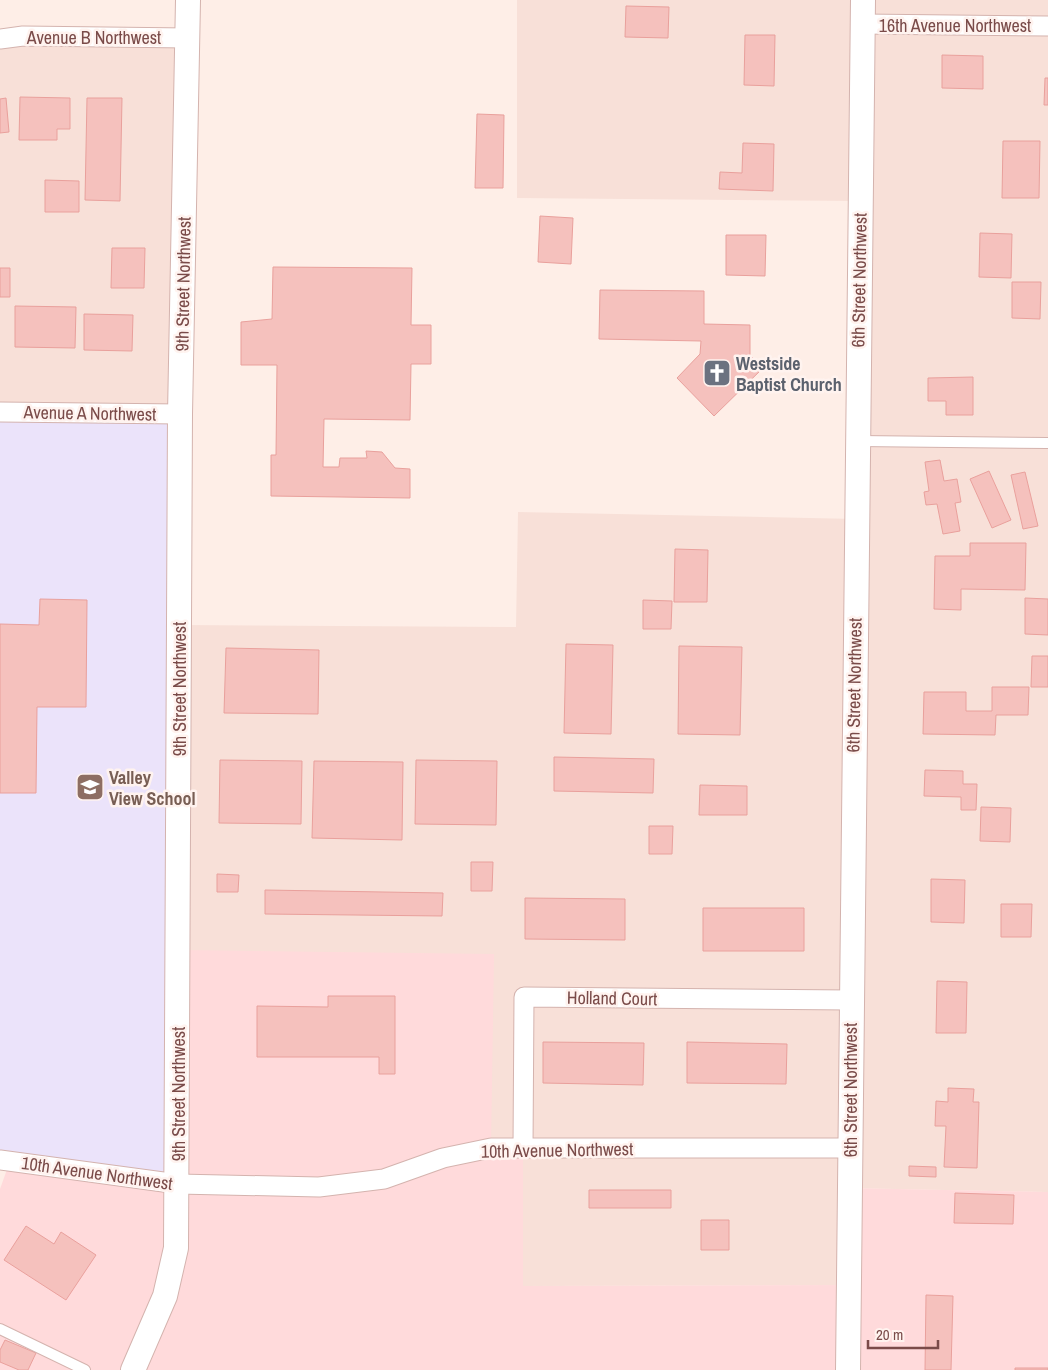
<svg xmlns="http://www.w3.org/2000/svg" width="1048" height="1370" font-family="'Archivo Narrow',sans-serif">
<rect width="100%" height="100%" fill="#feeee7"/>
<path fill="#f8e0d8" d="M517 0H1048V1192L849 1188 848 1285 522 1286 179 950 180 625 516 627 518 512 856 519 860 201 517 198Z
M188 38 180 414 0 413V39Z"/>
<path fill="#ffdadb" d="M179 950 494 954 491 1147H523V1286L848 1285 849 1188 1048 1192V1370H0V1189L10 1161Z"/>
<path fill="#ebe3fa" d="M0 413 180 414 178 1184 0 1160Z"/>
<path fill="#f5c1bd" stroke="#e9a09c" d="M626 6 669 7 668 38 625 37Z
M745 35H775L774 86 744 85Z
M942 55 983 56V89L942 88Z
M1045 78H1048V105H1044Z
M20 97 70 98V129H57V140H19Z
M6 98 9 132 0 133V99Z
M87 98H122L120 201 85 200Z
M477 114 504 115 503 188H475Z
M1003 141H1040L1039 198H1002Z
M743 143 774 144 773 191 719 189 720 172 742 173Z
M45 180 79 181V212H45Z
M540 216 573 218 571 264 538 262Z
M980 233 1012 234 1011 278 979 277Z
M726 235H766L765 276 726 275Z
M112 248H145L144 288H111Z
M273 267 412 268 411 325H431V364H411L410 420 324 419 323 467H339L340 458H367L366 451 382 452 395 468 410 469V498L271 496V455H276L277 365H241V322L272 319Z
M0 268H10V297H0Z
M1012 282H1041L1040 319 1012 318Z
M600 290 704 291V324L750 325V355L763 368 714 416 677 378 700 354 701 341 599 339Z
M15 306 76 307 75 348 15 347Z
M84 314 133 315 132 351 84 350Z
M973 377V415H946V401H928V378Z
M940 460 944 481 957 479 961 502 955 503 960 531 943 534 937 504 926 505 924 492 929 491 925 462Z
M989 471 1011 520 992 528 970 479Z
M1025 472 1038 526 1023 529 1011 475Z
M970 543H1026L1025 590 961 589V610L934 609 935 556H970Z
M675 549 708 550 707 602H674Z
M1025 598 1048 599V635L1025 634Z
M40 599 87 600 86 707H37L36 793H0V624L39 625Z
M643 600 672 601 671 629H643Z
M566 644 613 645 611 734 564 733Z
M679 646 742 647 740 735 678 734Z
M226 648 319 650 318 714 224 713Z
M1032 656H1048V687H1031Z
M992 687H1029L1028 715H996L995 735 923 734 924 692H966V711H992Z
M554 757 654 759 653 793 554 791Z
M220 760 302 761 301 824 219 823Z
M416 760 497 761 496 825 415 824Z
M314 761 403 762 402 840 312 838Z
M925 770 963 771V784H977L976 810H961V797L924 796Z
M700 785 747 786V815H699Z
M981 807 1011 808 1010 842 980 841Z
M649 826H673L672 854H649Z
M471 862H493L492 891H471Z
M217 874 239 875 238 892H217Z
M931 879 965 880 964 923 931 922Z
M265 890 443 893 442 916 265 914Z
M525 898 625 899V940L525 939Z
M1001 904H1032L1031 937H1001Z
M703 908H804V951H703Z
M937 981 967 982 966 1033H936Z
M328 996H395V1074H379V1057H257V1006L328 1007Z
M543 1042 644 1043 643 1085 543 1083Z
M687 1042 787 1044 786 1084 687 1083Z
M948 1088 974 1089 973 1102H979L977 1168 944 1167 946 1126H935L936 1101 948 1102Z
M909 1166 936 1167V1177L909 1176Z
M589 1190H671V1208H589Z
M955 1193 1014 1195 1013 1224 954 1223Z
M701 1220H729V1250H701Z
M26 1226 54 1244 61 1232 96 1255 66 1300 4 1260Z
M926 1295 953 1296 951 1370H925Z
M5 1340 36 1353 28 1370H19L0 1362V1350Z
M1015 1368H1048V1370H1015Z"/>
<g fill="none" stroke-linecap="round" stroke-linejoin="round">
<defs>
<path id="service" d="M858 441 1048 443
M0 1329 85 1370"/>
<path id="minor" d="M863 24 1048 26
M0 39 23 36 188 38
M0 412 180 414
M523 1147 524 997 850 1000
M0 1160 178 1184 319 1187 384 1179 443 1158 491 1148H850"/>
<path id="tertiary" d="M133 1370 165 1296 176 1248 180 414 188 0
M848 1370 863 0"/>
</defs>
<use href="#service" stroke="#d4b3ae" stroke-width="12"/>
<use href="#minor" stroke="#d4b3ae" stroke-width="21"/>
<use href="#tertiary" stroke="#d4b3ae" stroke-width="26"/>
<use href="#service" stroke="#fff" stroke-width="10"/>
<use href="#minor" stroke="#fff" stroke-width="19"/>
<use href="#tertiary" stroke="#fff" stroke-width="24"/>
</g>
<defs>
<symbol id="church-square" viewBox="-11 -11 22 22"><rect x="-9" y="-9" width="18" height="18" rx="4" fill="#6b7280" stroke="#fff3ef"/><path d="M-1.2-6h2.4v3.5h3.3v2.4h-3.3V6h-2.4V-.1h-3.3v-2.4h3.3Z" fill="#fff"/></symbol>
<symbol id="school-square" viewBox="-11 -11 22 22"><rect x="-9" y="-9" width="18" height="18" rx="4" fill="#8d6e63" stroke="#fff3ef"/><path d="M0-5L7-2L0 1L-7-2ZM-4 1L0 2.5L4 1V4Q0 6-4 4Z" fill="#fff"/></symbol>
</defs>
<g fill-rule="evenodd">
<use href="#church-square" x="701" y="357" width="32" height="32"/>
<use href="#school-square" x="74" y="771" width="32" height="32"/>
</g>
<g text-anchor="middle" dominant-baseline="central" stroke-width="5" stroke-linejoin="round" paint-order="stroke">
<g font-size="18" fill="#7a4b49" stroke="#fff3ef">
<text x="955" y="25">16th Avenue Northwest</text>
<text x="94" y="37">Avenue B Northwest</text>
<text transform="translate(859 280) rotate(-89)">6th Street Northwest</text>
<text transform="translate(183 284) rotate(-89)">9th Street Northwest</text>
<text transform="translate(90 413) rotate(1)">Avenue A Northwest</text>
<text transform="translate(854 685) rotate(-89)">6th Street Northwest</text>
<text transform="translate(179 689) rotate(-90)">9th Street Northwest</text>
<text transform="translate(612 998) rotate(1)">Holland Court</text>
<text transform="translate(850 1090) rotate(-90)">6th Street Northwest</text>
<text transform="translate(178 1094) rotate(-90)">9th Street Northwest</text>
<text transform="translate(557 1150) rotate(-1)">10th Avenue Northwest</text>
<text transform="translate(97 1173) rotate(8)">10th Avenue Northwest</text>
</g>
<g font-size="18" font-weight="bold" fill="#5b616d" stroke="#fff3ef" text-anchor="start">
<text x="736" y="363">Westside<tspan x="736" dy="21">Baptist Church</tspan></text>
</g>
<g font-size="18" font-weight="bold" fill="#785e54" stroke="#fff3ef" text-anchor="start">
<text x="109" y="777">Valley<tspan x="109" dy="21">View School</tspan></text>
</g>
</g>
<path d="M868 1340v8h70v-8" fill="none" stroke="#7a4b49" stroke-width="2.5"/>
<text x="876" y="1340" font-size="15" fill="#7a4b49" stroke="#fff3ef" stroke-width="4" paint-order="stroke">20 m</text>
</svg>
